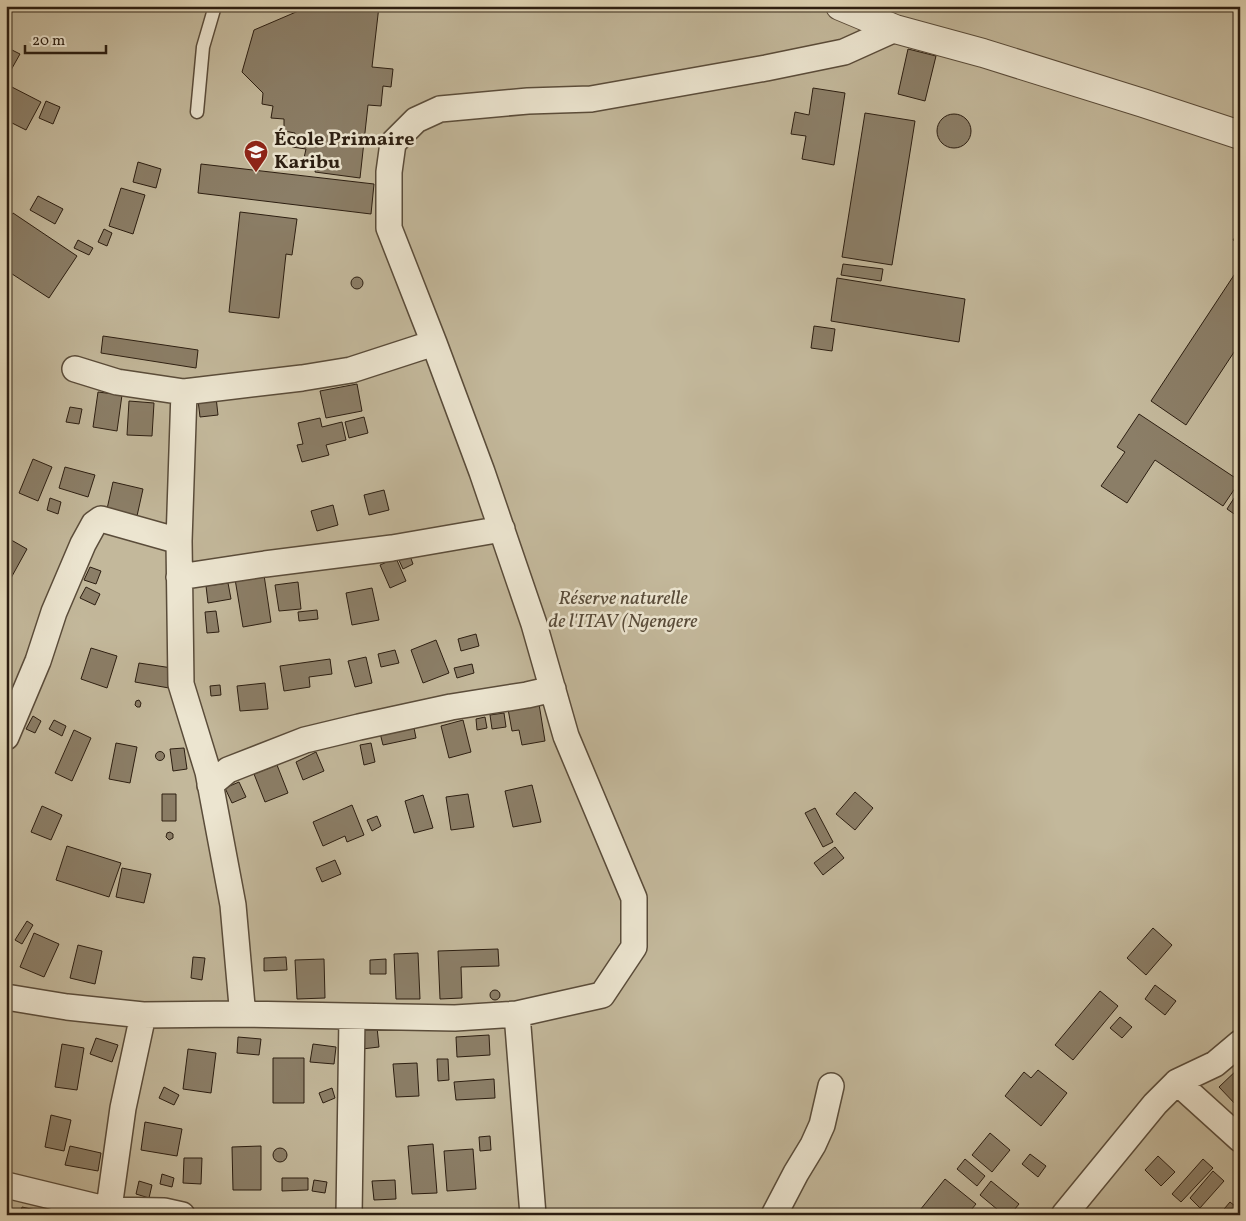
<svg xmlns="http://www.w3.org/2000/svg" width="1246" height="1221" font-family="Vollkorn,serif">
<rect width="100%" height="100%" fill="#e2d7b7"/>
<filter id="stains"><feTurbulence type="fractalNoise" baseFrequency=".004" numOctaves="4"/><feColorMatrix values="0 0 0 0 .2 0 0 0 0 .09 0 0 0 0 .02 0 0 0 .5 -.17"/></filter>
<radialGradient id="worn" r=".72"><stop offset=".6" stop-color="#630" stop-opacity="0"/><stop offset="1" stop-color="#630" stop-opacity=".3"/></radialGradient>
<path fill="#c3b89b" stroke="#786b56" d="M6 6H1240V1215H6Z"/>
<path fill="#8b7e67" stroke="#2c1e11" d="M304 6H379L372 67 393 69 391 87 383 86 381 106 368 105 360 178 315 172 317 160 304 158 306 149 292 147 295 133 284 131V119L271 118 273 106 262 104 263 93 242 72 254 30 303 9Z
M6 47 20 54 11 70 6 67Z
M908 49 936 56 925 101 898 94Z
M6 84 41 102 26 130 6 120Z
M813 88 845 93 834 165 802 159 806 136 791 134 795 112 809 115Z
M46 101 60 107 53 124 39 118Z
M865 113 915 121 892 265 842 257Z
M937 131a17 17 0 1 1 34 0a17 17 0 1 1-34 0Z
M138 162 161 169 156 188 133 182Z
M201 164 374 184 371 214 198 193Z
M121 188 145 195 133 234 109 226Z
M38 196 63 209 55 224 30 210Z
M240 212 297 219 292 255 286 254 279 318 229 312Z
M13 213 77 256 49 298 6 270V223Z
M104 229 112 233 107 246 98 242Z
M1240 230V244L1233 240Z
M78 240 93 248 89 255 74 248Z
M843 264 883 269 881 281 841 275Z
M1240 266V343L1186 425 1151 401Z
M351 283a6 6 0 1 1 12 0a6 6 0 1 1-12 0Z
M837 278 965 299 959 342 831 321Z
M814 326 835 329 832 351 811 348Z
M103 336 198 350 196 368 101 353Z
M357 384 362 411 326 418 320 391Z
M98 392 122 395 117 431 93 427Z
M216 397 218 415 200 417 198 400Z
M129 401 154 403 152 436 127 435Z
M70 407 82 409 79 424 66 422Z
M1139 414 1240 481 1223 506 1155 460 1127 503 1101 486 1125 452 1117 447Z
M364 417 368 433 349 438 345 422Z
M320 418 322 427 342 422 346 440 326 445 329 455 302 462 297 445 303 444 298 423Z
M33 459 52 467 38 501 19 493Z
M65 467 95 475 88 497 59 488Z
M113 482 143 489 137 516 107 509Z
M1240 489V518L1227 509Z
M384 490 389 510 369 515 364 495Z
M50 498 61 502 58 514 47 510Z
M333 505 338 525 317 531 311 511Z
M6 537 27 549 11 578 6 575Z
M409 553 413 564 403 569 398 558Z
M396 558 406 581 390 588 380 565Z
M90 567 101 571 96 584 84 580Z
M264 575 271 622 243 627 235 579Z
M298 582 301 609 279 611 275 585Z
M228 583 231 599 208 603 206 586Z
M86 587 100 594 95 605 80 598Z
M372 588 379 620 352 625 346 593Z
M317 610 318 619 299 621 298 612Z
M216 611 219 632 207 633 205 612Z
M476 634 479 646 461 651 458 639Z
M436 640 449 673 423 683 411 650Z
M91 648 117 656 107 688 81 679Z
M395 650 399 663 381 667 378 654Z
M366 657 372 683 355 687 348 661Z
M330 659 332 674 309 677 310 687 284 691 280 666Z
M139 663 172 668 169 688 135 682Z
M472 664 474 673 457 678 454 668Z
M265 683 268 709 240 711 237 686Z
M220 685 221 695 211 696 210 686Z
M139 700 141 703 140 707H137L135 705 136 701Z
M539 704 545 741 522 745 519 730 512 731 508 709Z
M504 713 506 727 492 729 490 715Z
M33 716 41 721 35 733 26 729Z
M485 717 487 728 477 730 476 719Z
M54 720 66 726 62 736 49 729Z
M463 720 471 752 449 758 441 726Z
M413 723 416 738 383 745 379 729Z
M74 730 91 738 72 781 55 773Z
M116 743 137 747 130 783 109 779Z
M371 743 375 762 364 765 360 745Z
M184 748 187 769 173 771 170 749Z
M155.5 756a4.5 4.5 0 1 1 9 0a4.5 4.5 0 1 1-9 0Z
M316 752 324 771 303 780 296 762Z
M277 765 288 793 265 802 254 774Z
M239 782 246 797 232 803 225 788Z
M532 785 541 822 513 827 505 791Z
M855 792 873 808 855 830 836 814Z
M162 794H176V821H162Z
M468 794 474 827 451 830 446 797Z
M423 795 433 828 414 833 405 801Z
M352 805 364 835 347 842 345 836 323 846 313 822Z
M42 806 62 815 51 840 31 832Z
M815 808 833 842 823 847 805 813Z
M377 816 381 826 372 831 367 820Z
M170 832 173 834V838L169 840 166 837 167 833Z
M67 846 121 863 109 897 56 880Z
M835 847 844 858 823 875 814 863Z
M335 860 341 874 322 882 316 868Z
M122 868 151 874 144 903 116 897Z
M27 921 33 925 22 944 15 940Z
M1153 928 1172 945 1146 975 1127 958Z
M34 933 59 944 44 977 20 967Z
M78 945 102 951 95 984 70 978Z
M498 949 499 966 461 967 462 998 440 999 438 951Z
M418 953 420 999H396L394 954Z
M193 957 205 958 202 980 191 978Z
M286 957 287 970 264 971V958Z
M324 959 325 998 297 999 295 960Z
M386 959V974H370V960Z
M1155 985 1176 1001 1165 1015 1145 999Z
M490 995a5 5 0 1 1 10 0a5 5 0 1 1-10 0Z
M1100 991 1118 1006 1073 1060 1055 1045Z
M1120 1017 1132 1027 1122 1038 1110 1028Z
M377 1027 379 1047 362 1049 360 1029Z
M489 1035 490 1055 457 1057 456 1037Z
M238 1037 261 1039 259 1055 237 1053Z
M96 1038 118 1045 112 1062 90 1054Z
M62 1044 84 1048 77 1090 55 1087Z
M313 1044 336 1047 334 1064 310 1062Z
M188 1049 216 1053 211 1093 183 1089Z
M273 1058H304V1103H273Z
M437 1059H448L449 1080 438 1081Z
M417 1063 419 1096 396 1097 393 1064Z
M1240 1067V1105L1238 1107 1219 1087Z
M1038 1070 1067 1093 1041 1126 1005 1096 1024 1072 1031 1078Z
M494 1079 495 1098 456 1100 454 1082Z
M164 1087 179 1095 174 1105 159 1098Z
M332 1088 335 1098 323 1103 319 1093Z
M51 1115 71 1120 64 1151 45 1147Z
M145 1122 182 1129 177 1156 141 1150Z
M990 1133 1010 1150 992 1172 972 1155Z
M490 1136 491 1150 480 1151 479 1137Z
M433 1144 437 1193 412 1194 408 1146Z
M70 1146 101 1153 98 1171 65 1165Z
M261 1146V1190H233L232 1147Z
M273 1155a7 7 0 1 1 14 0a7 7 0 1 1-14 0Z
M473 1149 476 1189 447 1191 444 1151Z
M1030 1154 1046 1166 1038 1177 1022 1164Z
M1158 1156 1175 1172 1161 1186 1145 1170Z
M184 1158H202L201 1184 183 1183Z
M965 1159 985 1176 977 1186 957 1169Z
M1203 1159 1213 1168 1181 1202 1172 1194Z
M1213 1171 1224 1181 1200 1208 1190 1198Z
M162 1174 174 1178 172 1187 160 1184Z
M282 1178H308V1190L282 1191Z
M945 1179 976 1204 967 1215H916Z
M314 1180 327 1182 325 1193 312 1191Z
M395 1180 396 1199 374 1200 372 1181Z
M139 1181 152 1185 149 1198 136 1194Z
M991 1181 1019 1204 1010 1215H1004L980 1195Z
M1230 1202 1240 1210V1215H1219Z
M57 1205 81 1215H55Z
M22 1207 49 1213 48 1215H20Z"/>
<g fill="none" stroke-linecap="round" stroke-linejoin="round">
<defs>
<path id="service" d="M197 112 203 47 215 6"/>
<path id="minor" d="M75 369 117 382 184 392 302 378 351 370 434 343
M184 392 179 541 181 684 208 772 233 905 242 1006 238 1014
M179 577 265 564 392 548 502 529
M6 737 38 661 54 612 83 544 94 524 101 519 179 541
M210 785 228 770 305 740 359 727 451 707 527 695 553 689
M6 997 67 1007 143 1015 238 1014 455 1018 517 1014 602 995 634 947V898L566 736 534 624 482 472 434 343 389 228V172L393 143 416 120 440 109 528 101 591 99 766 68 844 52 895 29
M517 1014 533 1215
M1177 1082 1240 1139
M6 1185 109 1210 164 1211 182 1215
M108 1215 123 1108 143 1015
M349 1215 352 1017
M774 1215 796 1173 813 1145 822 1125 831 1086
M1064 1215 1155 1104 1177 1082 1215 1064 1240 1043"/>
<path id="tertiary" d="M840 6 895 29 983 53 1143 103 1240 135"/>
</defs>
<use href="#service" stroke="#5a4c3a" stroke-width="15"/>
<use href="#minor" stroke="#5a4c3a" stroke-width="28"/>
<use href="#tertiary" stroke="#5a4c3a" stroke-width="30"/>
<use href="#service" stroke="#ece5d0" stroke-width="12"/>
<use href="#minor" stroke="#ece5d0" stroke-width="25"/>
<use href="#tertiary" stroke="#ece5d0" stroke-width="28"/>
</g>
<defs>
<symbol id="school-pin" viewBox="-11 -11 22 30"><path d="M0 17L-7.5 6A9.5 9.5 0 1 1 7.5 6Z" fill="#8f2418" stroke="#ece5d0"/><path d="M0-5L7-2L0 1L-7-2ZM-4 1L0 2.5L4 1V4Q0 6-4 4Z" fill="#fff"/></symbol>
</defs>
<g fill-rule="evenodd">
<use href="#school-pin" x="242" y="138" width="28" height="38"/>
</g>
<g text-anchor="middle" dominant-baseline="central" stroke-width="5" stroke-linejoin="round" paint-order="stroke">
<g font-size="20" font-weight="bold" fill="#2c1e11" stroke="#ece5d0" text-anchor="start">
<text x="274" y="140">École Primaire<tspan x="274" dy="23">Karibu</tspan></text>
</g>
<g font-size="20" font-style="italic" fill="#594c3a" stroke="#ece5d0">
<text x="623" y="599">Réserve naturelle<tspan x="623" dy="23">de l'ITAV (Ngengere</tspan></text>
</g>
</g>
<rect width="1246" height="1221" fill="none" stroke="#e2d7b7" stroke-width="25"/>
<rect x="8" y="8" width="1231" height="1206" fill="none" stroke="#2c1e11" stroke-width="2.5"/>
<rect x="12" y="12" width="1221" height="1196" fill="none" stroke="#2c1e11"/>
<path d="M25 45v8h81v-8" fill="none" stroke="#2c1e11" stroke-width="2.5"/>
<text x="32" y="45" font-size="15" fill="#2c1e11" stroke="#ece5d0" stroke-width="4" paint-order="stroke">20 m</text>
<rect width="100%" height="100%" filter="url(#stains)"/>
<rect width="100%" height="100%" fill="url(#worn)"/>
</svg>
